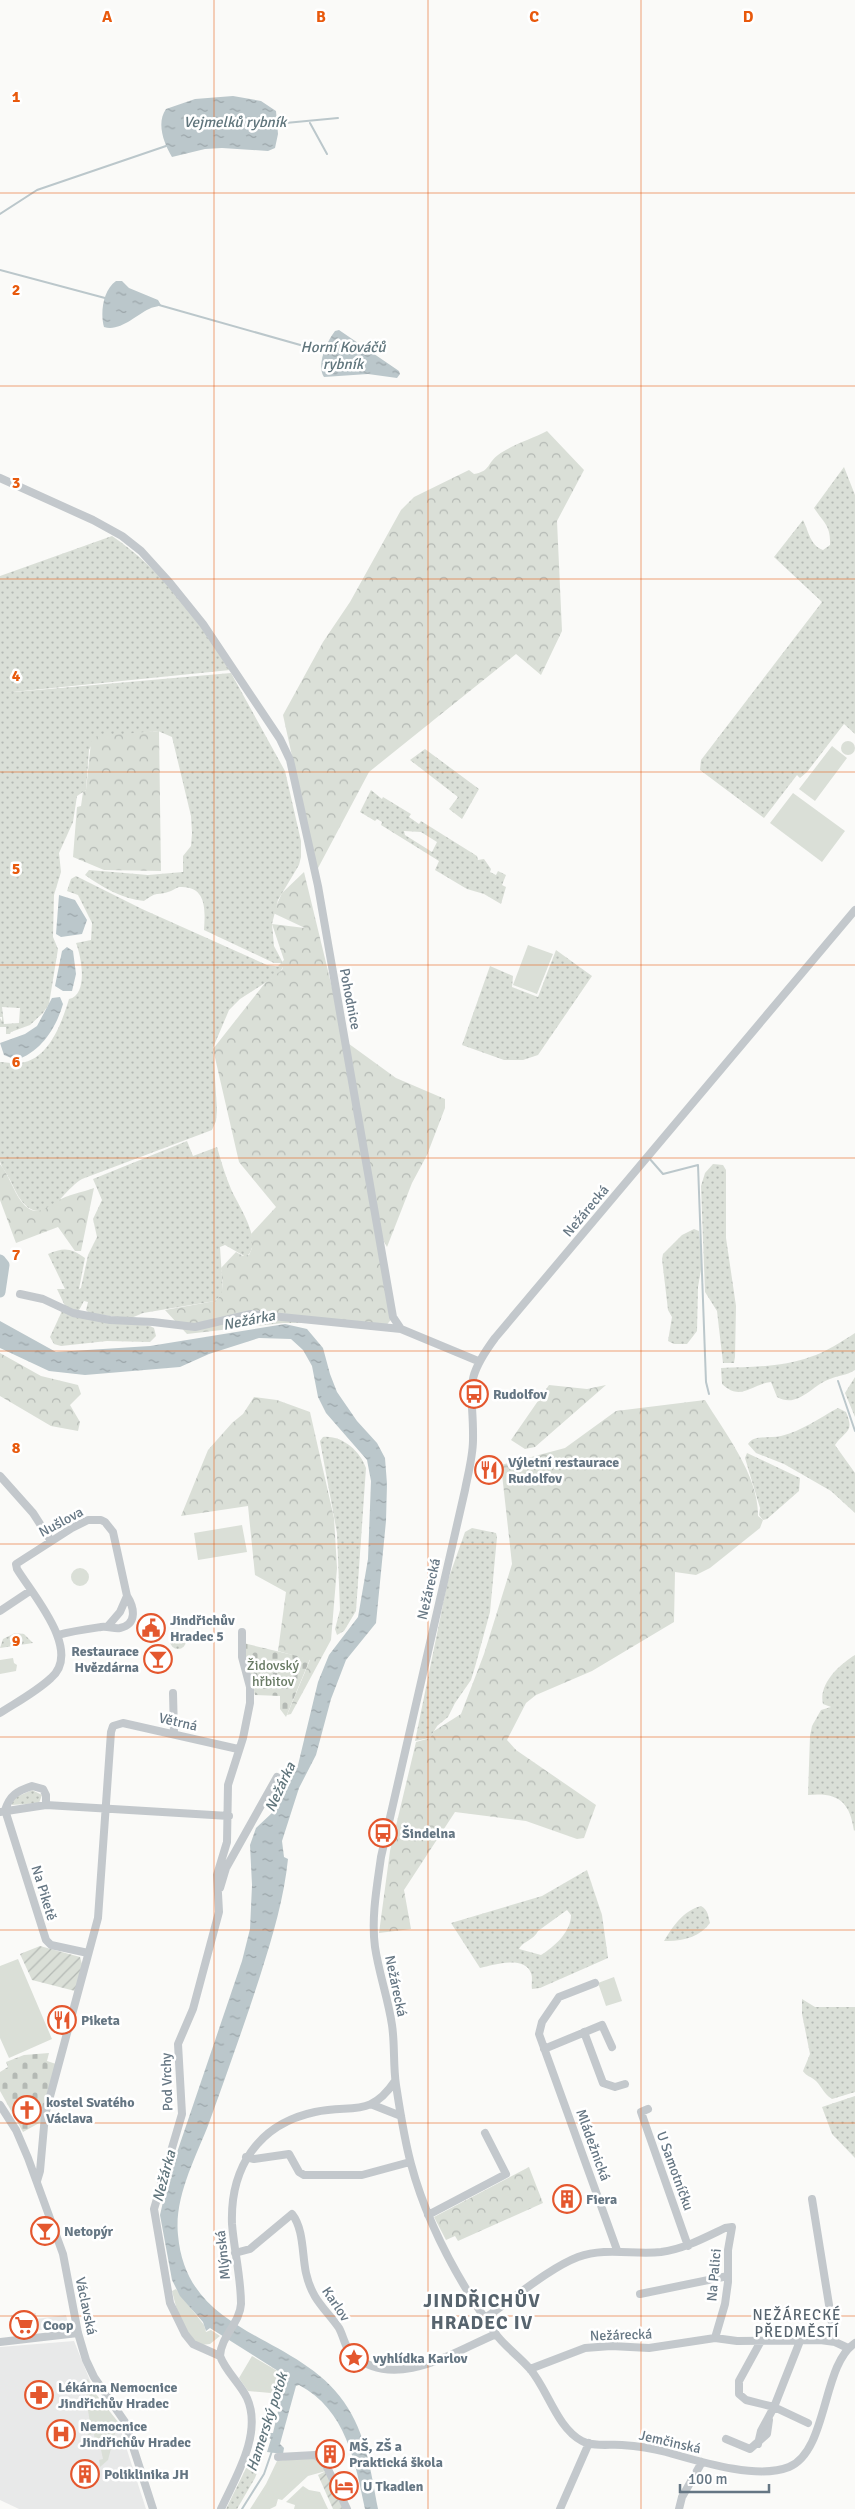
<svg xmlns="http://www.w3.org/2000/svg" width="855" height="2509" font-family="Signika,sans-serif">
<defs>
<pattern id="grass-dots" width="8" height="8" patternUnits="userSpaceOnUse" patternTransform="scale(1.25)"><rect width="8" height="8" fill="#dadfd7"/><path d="M2 2h.1M6 6h.1" fill="none" stroke="#b4b9b4" stroke-width="1.8" stroke-linecap="round"/></pattern>
<pattern id="forest-crowns" width="20" height="18" patternUnits="userSpaceOnUse" patternTransform="scale(1.25)"><rect width="20" height="18" fill="#dadfd7"/><path d="M2 6a3 3 0 1 1 6 0M12 15a3 3 0 1 1 6 0" fill="none" stroke="#b4b9b4"/></pattern>
<pattern id="cemetery-stones" width="16" height="16" patternUnits="userSpaceOnUse" patternTransform="scale(1.25)"><rect width="16" height="16" fill="#dadfd7"/><path d="M2 7V4a2 2 0 0 1 4 0v3zM10 15v-3a2 2 0 0 1 4 0v3z" fill="#b4b9b4"/></pattern>
<pattern id="garden-furrows" width="10" height="10" patternUnits="userSpaceOnUse" patternTransform="scale(1.25)"><rect width="10" height="10" fill="#dadfd7"/><path d="M-1 1l2-2M0 10L10 0M9 11l2-2" fill="none" stroke="#b4b9b4"/></pattern>
<pattern id="water-ripples" width="26" height="14" patternUnits="userSpaceOnUse" patternTransform="scale(1.25)"><rect width="26" height="14" fill="#bbc7cb"/><path d="M2 4q2-2 4 0t4 0M15 11q2-2 4 0t4 0" fill="none" stroke="#9ca6aa"/></pattern>
</defs>
<rect width="100%" height="100%" fill="#fafaf8"/>
<path fill="#e8e9e9" d="M36 2313V2319L66 2315 69 2327 13 2333 11 2315Z
M74 2341 95 2393 118 2422 146 2509H19L0 2500V2347Z"/>
<path fill="url(#grass-dots)" fill-rule="evenodd" d="M844 467 855 495V734L844 724 807 772 800 778 797 775 764 818 700 770 701 760 822 602 774 557 803 520C809 532 810 545 823 550L830 545C831 526 824 523 814 508Z
M112 536C160 568 200 621 230 670L3 693 231 673 285 771 301 841V857L299 865 278 900 272 924 274 946 283 963H274L204 930C205 912 208 885 179 887 176 888 172 891 168 892 154 896 158 891 144 901 122 899 102 887 85 875L89 870 148 875 183 872V856L191 846 192 833 191 816 172 737 158 731 95 738 89 750 86 790 77 796 73 822 59 853 61 872 54 895 53 937 58 949 49 1004 43 1013 30 1025 11 1032 10 1034H6V1027H0V1018L2 1021V1017H0V576ZM2 1007 20 1008 19 1023 4 1024Z
M425 749 479 789 462 819 449 809 458 797 410 760Z
M371 790 382 799 383 797 411 814 409 817 419 824 421 821 477 856 478 860 484 859 491 869 490 872 496 875 498 871 506 875 502 885 506 887 501 904 484 894 467 889 435 870 439 861 381 825 382 822 377 819 375 821 360 812ZM404 831 421 832 437 842 432 852 405 835Z
M76 876 142 909 267 965 283 967 279 974 240 999 229 1010 213 1048 217 1110 216 1121 212 1130 82 1179C69 1186 57 1207 45 1210 24 1216 16 1191 9 1178 6 1172 1 1167 0 1161 0 1129 0 1094 0 1062 7 1062 13 1064 20 1063 49 1060 62 1022 69 999 88 995 82 958 76 943L91 940 92 923 78 895 67 891 71 879Z
M556 950 592 976 538 1055 523 1060H504L462 1045 490 966 513 976 512 987 538 997Z
M187 1141 193 1156 217 1147C221 1161 225 1175 231 1189 237 1204 265 1242 246 1257L225 1245 220 1247 223 1293 215 1301 143 1313 129 1319 89 1313 86 1310 88 1302 84 1301 78 1312 65 1306 57 1289H65L48 1254C64 1247 71 1248 85 1258L79 1289 81 1288 88 1255 97 1237 93 1219 102 1200 93 1179Z
M713 1164 723 1165 726 1170V1238L736 1306 735 1357 734 1363H723L717 1311 705 1292 701 1186 705 1173Z
M694 1229 699 1231 702 1264 698 1287 697 1331 687 1344H674L668 1341 672 1317 668 1310 662 1259 663 1254 682 1235Z
M62 1311 150 1326 154 1328 156 1336 150 1342 107 1341 61 1346 54 1344 50 1337Z
M855 1333V1370C845 1376 839 1375 830 1379 812 1385 798 1409 777 1397L771 1382C751 1384 741 1402 722 1384L721 1368C750 1367 783 1367 810 1357 826 1352 841 1342 855 1333Z
M855 1377V1417L845 1393Z
M838 1408 846 1412C855 1433 845 1430 835 1445L855 1473V1513L831 1491 784 1464 756 1453 748 1444C754 1434 771 1439 781 1436 802 1431 819 1418 838 1408Z
M323 1437C342 1435 360 1451 366 1468L356 1611 344 1631 337 1635 335 1629 340 1610 337 1533 320 1441Z
M747 1453 800 1478 799 1491 767 1519 763 1520 759 1515 760 1508 745 1458Z
M472 1528 496 1533 497 1537 490 1612 475 1667 471 1680 455 1703 448 1717 437 1726 430 1738 415 1741 448 1580 465 1532Z
M170 1641a8 8 0 1 1 16 0a8 8 0 1 1-16 0Z
M15 1633 24 1634 33 1643 0 1648 3 1639Z
M855 1655V1830L854 1831C850 1801 837 1792 808 1795L810 1736 812 1726 821 1710 831 1707 823 1704C818 1684 840 1664 855 1655Z
M32 1790 42 1795 39 1803 12 1805V1799Z
M587 1870 602 1915 608 1958 540 1988 532 1989C531 1984 533 1978 531 1973 524 1955 494 1965 480 1968L451 1923 542 1896ZM567 1910 571 1915C571 1932 554 1947 541 1955L519 1949C523 1941 534 1940 538 1931Z
M701 1906C708 1910 708 1915 710 1923 700 1937 681 1942 664 1941 673 1926 683 1911 701 1906Z
M802 1999 815 2007H855V2092L832 2099C824 2094 822 2087 816 2081 811 2076 807 2077 803 2071L810 2054 802 2014Z
M855 2096V2158L832 2134 822 2107Z
M264 2455 255 2478 237 2509H226L250 2460Z"/>
<path fill="url(#forest-crowns)" d="M547 431 584 470 557 521 562 631 541 675 516 654 369 772 317 870 283 715 323 642 350 602 401 510 414 497 469 470 474 474C491 471 487 463 498 455 511 445 532 439 547 431Z
M159 731 161 871 104 870 73 857 77 807 81 806 83 792 86 790 91 742 95 737 99 736Z
M304 872 345 1041 396 1078 445 1099V1108L427 1155 412 1183 387 1247 377 1228 393 1317 385 1327 336 1323H283L187 1334 165 1310 215 1301C226 1293 222 1280 221 1268L236 1252 243 1256 249 1255 252 1248 251 1234 276 1207 239 1162 213 1049 265 983 282 970 283 967H277L284 960 272 924 305 928 273 913 282 893Z
M0 1164C9 1175 13 1190 21 1201 34 1218 44 1210 57 1201 67 1195 83 1192 94 1188L81 1251H75L58 1227 16 1243 0 1200Z
M0 1353 41 1376 78 1385 81 1394 70 1405 80 1422 78 1431 51 1426 0 1396Z
M549 1385 587 1389 606 1385 535 1447 525 1449 511 1440Z
M254 1397 277 1400 310 1412 334 1518 337 1568 331 1640 291 1714 287 1715 310 1660 278 1651 286 1592 255 1575 248 1506 181 1516 208 1450 232 1423 243 1414Z
M705 1400C725 1433 759 1476 758 1516L763 1520 760 1528 710 1568 696 1575 675 1572 674 1622 592 1671 536 1695 526 1703 507 1740 516 1750 596 1805 584 1838 577 1839 526 1821 455 1812 404 1890 411 1929 379 1933 390 1851 416 1742 430 1738 434 1731 461 1714 484 1654 512 1564 501 1465 565 1448 616 1411Z
M529 2167 543 2203 458 2241 455 2236 446 2240 434 2217Z"/>
<path fill="url(#cemetery-stones)" d="M243 1643 310 1659 286 1717 280 1709V1696L255 1695Z
M49 2053 47 2061 59 2065 41 2122 23 2132 0 2091V2072L8 2067 6 2062 24 2055Z"/>
<path fill="#dadfd7" d="M841 748a7 7 0 1 1 14 0a7 7 0 1 1-14 0Z
M832 746 847 758 815 801 799 789Z
M793 793 845 831 822 862 770 823Z
M528 945 553 954 537 994 513 985Z
M242 1525 247 1552 198 1560 194 1533Z
M71 1577a9 9 0 1 1 18 0a9 9 0 1 1-18 0Z
M13 1658 14 1663 17 1665 16 1671 0 1674V1660Z
M18 1959 52 2039 9 2058 0 2038V1966Z
M614 1977 622 2001 606 2006 598 1983Z
M176 2289 204 2325 206 2332 211 2330 220 2336 210 2344 201 2345C182 2337 177 2310 172 2291Z
M252 2356 286 2376 282 2394 248 2391 239 2378Z
M88 2379 95 2393 118 2422 108 2460 100 2467 99 2460 103 2459 99 2440 95 2441 94 2434 88 2435 87 2431 91 2430 84 2383Z
M311 2457 324 2465 326 2471 308 2476 282 2500 278 2499 276 2506 270 2509H250L266 2484 277 2461Z
M303 2486 309 2490 320 2492 328 2509H294L295 2505 286 2502Z"/>
<path fill="url(#garden-furrows)" d="M40 1946 80 1957 82 1964 75 1991 32 1980 20 1954Z
M326 2471 344 2509H333L318 2475Z"/>
<path fill="url(#water-ripples)" d="M233 96 261 101 276 111 278 134 275 148 268 151 222 148 205 149 172 157C164 144 156 123 166 109L195 99Z
M116 281H122L129 288 158 300 161 305C157 307 152 307 149 309 136 315 120 332 104 327 100 313 103 290 116 281Z
M339 330 399 371 400 374 397 378 368 374 324 377C316 365 327 341 335 331Z
M59 895 75 900 87 920 82 934 61 937 56 934Z
M67 947 73 951 76 974 72 991H63L55 986 62 951Z
M60 997 63 1004C56 1028 41 1052 16 1060L4 1055 0 1043 25 1034 37 1026 52 998Z
M0 1321 56 1352 150 1346 285 1324 307 1329 323 1348 330 1374 337 1392 357 1421 377 1443 385 1458 387 1484 386 1521 376 1623 346 1660 331 1699 316 1755 299 1788 282 1841 284 1857 288 1859C284 1898 273 1935 261 1973 245 2023 227 2073 209 2123 196 2157 174 2197 178 2235 187 2337 295 2332 344 2402 366 2433 371 2472 378 2509H365C355 2461 346 2410 299 2385L296 2386 280 2444 284 2448 283 2454 267 2452 271 2439 264 2435 265 2433H273L286 2376 210 2328 206 2331 203 2322 180 2296 172 2280 160 2215 169 2176 242 1961 250 1929 252 1885 250 1845 256 1828 273 1812 298 1765 318 1682 329 1655 358 1617 368 1559 371 1481 367 1460 326 1413 318 1397 312 1366 303 1350 291 1339 259 1338 209 1354 180 1367 85 1375 49 1371 0 1348Z"/>
<g fill="none" stroke-linecap="round" stroke-linejoin="round">
<path stroke="#bbc7cb" stroke-width="2" d="M310 123 327 154
M275 124 338 118
M0 214 37 190 166 146
M0 270 105 298
M159 305 325 352
M649 1158 663 1174 698 1165 706 1382 709 1394
M838 1381 855 1431
M242 2509 264 2474 272 2451"/>
<path stroke="#bbc7cb" stroke-width="11" d="M0 1260 4 1265 0 1292"/>
<path stroke="#c3c8cc" stroke-width="8" d="M0 478 93 520 122 536 141 551 170 583 203 624 280 739 290 760 318 886 393 1317 401 1329 478 1361
M855 910 495 1338C461 1384 474 1389 473 1440 473 1456 468 1474 465 1490L381 1857C377 1886 371 1918 375 1947 379 1974 388 1998 392 2025 395 2045 393 2065 396 2085 400 2111 404 2138 411 2164 427 2224 459 2282 495 2333 505 2347 519 2356 530 2369 548 2390 557 2428 582 2441 593 2447 610 2444 622 2445 637 2446 651 2448 666 2452 698 2461 757 2480 789 2467 828 2451 822 2364 855 2343
M20 1294 43 1299 73 1313 110 1320 153 1322 195 1327 251 1314 401 1329
M0 1476 33 1513 51 1541
M0 1611 30 1591
M108 1626 120 1612 127 1596
M173 1693 174 1733
M0 1713C17 1702 36 1692 51 1678 83 1651 32 1594 17 1569L16 1564 72 1528 88 1520H101L105 1522 113 1532 127 1596C134 1607 138 1624 120 1628 114 1629 108 1626 101 1627 87 1629 72 1631 58 1635
M46 1805V1795L43 1789 32 1786C17 1791 10 1795 5 1810L46 1940 51 1945 88 1953
M0 1812 46 1805 229 1816
M220 1888 226 1868 277 1777
M595 1983 559 1997 542 2022 539 2034 617 2250
M584 2032 603 2083 615 2087 625 2084
M544 2049 602 2025 612 2047
M0 2105 16 2130 28 2158 63 2254 78 2333 86 2360 94 2377 125 2422 153 2509
M373 2105 401 2116
M648 2109 641 2112 688 2246
M246 2157 254 2159 289 2154 299 2172 304 2175H362L410 2162
M37 2181 40 2171 45 2115 98 1918 111 1732 113 1726 123 1723 238 1749
M812 2199 835 2342
M428 2215 506 2174 485 2133
M235 2253 250 2249 292 2214C304 2229 302 2255 306 2273 312 2300 325 2308 339 2328 344 2337 345 2349 353 2355 395 2391 454 2352 496 2334
M640 2294 728 2276
M485 2318C512 2300 549 2268 578 2257 606 2247 633 2255 661 2252 684 2249 704 2238 725 2228L732 2227 728 2250V2282L725 2304 715 2338
M761 2341 739 2381V2394L746 2400 774 2407 808 2423
M0 2342 78 2333
M220 2356 193 2344 185 2334 170 2303 154 2209 182 2114 178 2044 193 2009 219 1912 217 1875 227 1842 228 1785 243 1738 250 1703V1687L242 1657V1632
M530 2369 585 2348 611 2346 649 2348 715 2338 737 2341 820 2340 835 2342 848 2348
M726 2439 750 2449 767 2434 769 2420
M758 2444 761 2431 774 2407 800 2341
M278 2457 315 2455 325 2463 347 2509
M221 2509C235 2478 263 2434 247 2398 240 2383 226 2372 220 2356 221 2336 240 2323 241 2304 241 2277 234 2250 232 2224 230 2168 258 2124 315 2112 353 2104 370 2118 395 2081
M560 2509 589 2443
M679 2509 682 2497 702 2462"/>
</g>
<path fill="none" stroke="#e8590c" stroke-width="1" stroke-opacity="0.55" d="M214 0V2509M428 0V2509M641 0V2509M0 193H855M0 386H855M0 579H855M0 772H855M0 965H855M0 1158H855M0 1351H855M0 1544H855M0 1737H855M0 1930H855M0 2123H855M0 2316H855"/>
<defs>
<symbol id="bus-ring" viewBox="-11 -11 22 22"><circle r="9.5" fill="#fff" stroke="#e4572e" stroke-width="1.5"/><path d="M-5-6H5V4H4V6H2V4H-2V6H-4V4H-5ZM-3.5-4V0h7V-4ZM-3.5 1.2v1.5H-2V1.2ZM2 1.2v1.5H3.5V1.2Z" fill="#e4572e"/></symbol>
<symbol id="restaurant-ring" viewBox="-11 -11 22 22"><circle r="9.5" fill="#fff" stroke="#e4572e" stroke-width="1.5"/><path d="M-5-6h1v4h1v-4h1v4h1v-4h1v5L-1.5 .5V6h-2V.5L-5-1ZM5-6V6H3V1.5H1.5Q1.5-4 5-6Z" fill="#e4572e"/></symbol>
<symbol id="civic-ring" viewBox="-11 -11 22 22"><circle r="9.5" fill="#fff" stroke="#e4572e" stroke-width="1.5"/><path d="M-.6-6.5H3V-4.5H.6V-3L4-1V1h2V6H-6V1h2V-1L-.6-3ZM-1.2 2.5V6h2.4V2.5Z" fill="#e4572e"/></symbol>
<symbol id="bar-ring" viewBox="-11 -11 22 22"><circle r="9.5" fill="#fff" stroke="#e4572e" stroke-width="1.5"/><path d="M-6-5H6L.8 .8V4.5H3.5V6h-7V4.5H-.8V.8Z" fill="#e4572e"/></symbol>
<symbol id="church-ring" viewBox="-11 -11 22 22"><circle r="9.5" fill="#fff" stroke="#e4572e" stroke-width="1.5"/><path d="M-1.2-6h2.4v3.5h3.3v2.4h-3.3V6h-2.4V-.1h-3.3v-2.4h3.3Z" fill="#e4572e"/></symbol>
<symbol id="building-ring" viewBox="-11 -11 22 22"><circle r="9.5" fill="#fff" stroke="#e4572e" stroke-width="1.5"/><path d="M-4-6H4V6H1V3H-1V6H-4ZM-2.5-4.3h1.7v1.8h-1.7ZM.8-4.3h1.7v1.8H.8ZM-2.5-1h1.7V.8h-1.7ZM.8-1h1.7V.8H.8Z" fill="#e4572e"/></symbol>
<symbol id="supermarket-ring" viewBox="-11 -11 22 22"><circle r="9.5" fill="#fff" stroke="#e4572e" stroke-width="1.5"/><path d="M-6-5.5h2.5l.6 2H6L4.5 2H-2.5L-4.4-4H-6ZM-1.5 3.2a1.3 1.3 0 1 0 .1 0ZM3 3.2a1.3 1.3 0 1 0 .1 0Z" fill="#e4572e"/></symbol>
<symbol id="sight-ring" viewBox="-11 -11 22 22"><circle r="9.5" fill="#fff" stroke="#e4572e" stroke-width="1.5"/><path d="M0-6L1.8-2.2L6-1.7L2.9 1.2L3.7 5.4L0 3.3L-3.7 5.4L-2.9 1.2L-6-1.7L-1.8-2.2Z" fill="#e4572e"/></symbol>
<symbol id="pharmacy-ring" viewBox="-11 -11 22 22"><circle r="9.5" fill="#fff" stroke="#e4572e" stroke-width="1.5"/><path d="M-2-6h4v4h4v4h-4v4h-4v-4h-4v-4h4Z" fill="#e4572e"/></symbol>
<symbol id="hospital-ring" viewBox="-11 -11 22 22"><circle r="9.5" fill="#fff" stroke="#e4572e" stroke-width="1.5"/><path d="M-5-5h3v3.5h4V-5h3V5h-3V1.5h-4V5h-3Z" fill="#e4572e"/></symbol>
<symbol id="hotel-ring" viewBox="-11 -11 22 22"><circle r="9.5" fill="#fff" stroke="#e4572e" stroke-width="1.5"/><path d="M-6-4.5h1.5V1H6V5H4.5V3h-9V5H-6ZM-4 0a1.8 1.8 0 1 1 3.6 0ZM.5 0V-2.5h3Q6-2.5 6 0Z" fill="#e4572e"/></symbol>
</defs>
<g fill-rule="evenodd">
<use href="#bus-ring" x="458" y="1378" width="32" height="32"/>
<use href="#restaurant-ring" x="473" y="1454" width="32" height="32"/>
<use href="#civic-ring" x="135" y="1612" width="32" height="32"/>
<use href="#bar-ring" x="142" y="1643" width="32" height="32"/>
<use href="#bus-ring" x="367" y="1817" width="32" height="32"/>
<use href="#restaurant-ring" x="46" y="2004" width="32" height="32"/>
<use href="#church-ring" x="11" y="2094" width="32" height="32"/>
<use href="#building-ring" x="551" y="2183" width="32" height="32"/>
<use href="#bar-ring" x="29" y="2215" width="32" height="32"/>
<use href="#supermarket-ring" x="8" y="2309" width="32" height="32"/>
<use href="#sight-ring" x="338" y="2342" width="32" height="32"/>
<use href="#pharmacy-ring" x="23" y="2379" width="32" height="32"/>
<use href="#hospital-ring" x="45" y="2418" width="32" height="32"/>
<use href="#building-ring" x="314" y="2438" width="32" height="32"/>
<use href="#building-ring" x="69" y="2458" width="32" height="32"/>
<use href="#hotel-ring" x="328" y="2470" width="32" height="32"/>
</g>
<g text-anchor="middle" dominant-baseline="central" stroke-width="5" stroke-linejoin="round" paint-order="stroke">
<g font-size="14" fill="#657683" stroke="#fff">
<text transform="translate(350 999) rotate(79)">Pohodnice</text>
<text transform="translate(586 1211) rotate(-50)">Nežárecká</text>
<text transform="translate(61 1522) rotate(-28)">Nušlova</text>
<text transform="translate(429 1589) rotate(-77)">Nežárecká</text>
<text transform="translate(178 1722) rotate(13)">Větrná</text>
<text transform="translate(44 1893) rotate(73)">Na Piketě</text>
<text transform="translate(396 1986) rotate(78)">Nežárecká</text>
<text transform="translate(167 2082) rotate(-92)">Pod Vrchy</text>
<text transform="translate(593 2145) rotate(70)">Mládežnická</text>
<text transform="translate(675 2171) rotate(70)">U Samotníčku</text>
<text transform="translate(223 2255) rotate(-96)">Mlýnská</text>
<text transform="translate(714 2275) rotate(-85)">Na Palici</text>
<text transform="translate(336 2304) rotate(56)">Karlov</text>
<text transform="translate(86 2306) rotate(78)">Václavská</text>
<text transform="translate(621 2335) rotate(-2)">Nežárecká</text>
<text transform="translate(670 2442) rotate(13)">Jemčinská</text>
</g>
<g font-size="14" font-weight="bold" fill="#657683" stroke="#fff" text-anchor="start">
<text x="493" y="1394">Rudolfov</text>
<text x="508" y="1462">Výletní restaurace<tspan x="508" dy="16">Rudolfov</tspan></text>
<text x="170" y="1620">Jindřichův<tspan x="170" dy="16">Hradec 5</tspan></text>
<text x="139" y="1651" text-anchor="end">Restaurace<tspan x="139" dy="16">Hvězdárna</tspan></text>
<text x="402" y="1833">Šindelna</text>
<text x="81" y="2020">Piketa</text>
<text x="46" y="2102">kostel Svatého<tspan x="46" dy="16">Václava</tspan></text>
<text x="586" y="2199">Fiera</text>
<text x="64" y="2231">Netopýr</text>
<text x="43" y="2325">Coop</text>
<text x="373" y="2358">vyhlídka Karlov</text>
<text x="58" y="2387">Lékárna Nemocnice<tspan x="58" dy="16">Jindřichův Hradec</tspan></text>
<text x="80" y="2426">Nemocnice<tspan x="80" dy="16">Jindřichův Hradec</tspan></text>
<text x="349" y="2446">MŠ, ZŠ a<tspan x="349" dy="16">Praktická škola</tspan></text>
<text x="104" y="2474">Poliklinika JH</text>
<text x="363" y="2486">U Tkadlen</text>
</g>
<g font-size="14" fill="#687a64" stroke="#fff">
<text x="273" y="1665">Židovský<tspan x="273" dy="16">hřbitov</tspan></text>
</g>
<g font-size="15" font-style="italic" fill="#60757c" stroke="#fff">
<text x="235" y="122">Vejmelků rybník</text>
<text x="343" y="347">Horní Kováčů<tspan x="343" dy="17">rybník</tspan></text>
<text transform="translate(249 1320) rotate(-11)">Nežárka</text>
<text transform="translate(280 1787) rotate(-65)">Nežárka</text>
<text transform="translate(164 2176) rotate(-75)">Nežárka</text>
<text transform="translate(267 2422) rotate(-72)">Hamerský potok</text>
</g>
<g font-size="15" letter-spacing="1" fill="#57646e" stroke="#fff">
<text x="797" y="2315">NEŽÁRECKÉ<tspan x="797" dy="17">PŘEDMĚSTÍ</tspan></text>
</g>
<g font-size="19" font-weight="bold" letter-spacing="1" fill="#57646e" stroke="#fff">
<text x="482" y="2301">JINDŘICHŮV<tspan x="482" dy="22">HRADEC IV</tspan></text>
</g>
</g>
<g font-size="16" text-anchor="middle" font-weight="bold" fill="#e8590c" stroke="#fff" stroke-width="5" stroke-linejoin="round" paint-order="stroke">
<text x="107" y="22">A</text>
<text x="321" y="22">B</text>
<text x="534" y="22">C</text>
<text x="748" y="22">D</text>
<text x="16" y="102">1</text>
<text x="16" y="295">2</text>
<text x="16" y="488">3</text>
<text x="16" y="681">4</text>
<text x="16" y="874">5</text>
<text x="16" y="1067">6</text>
<text x="16" y="1260">7</text>
<text x="16" y="1453">8</text>
<text x="16" y="1646">9</text>
</g>
<path d="M680 2484v8h89v-8" fill="none" stroke="#657683" stroke-width="2.5"/>
<text x="688" y="2484" font-size="15" fill="#657683" stroke="#ffffff" stroke-width="4" paint-order="stroke">100 m</text>
</svg>
